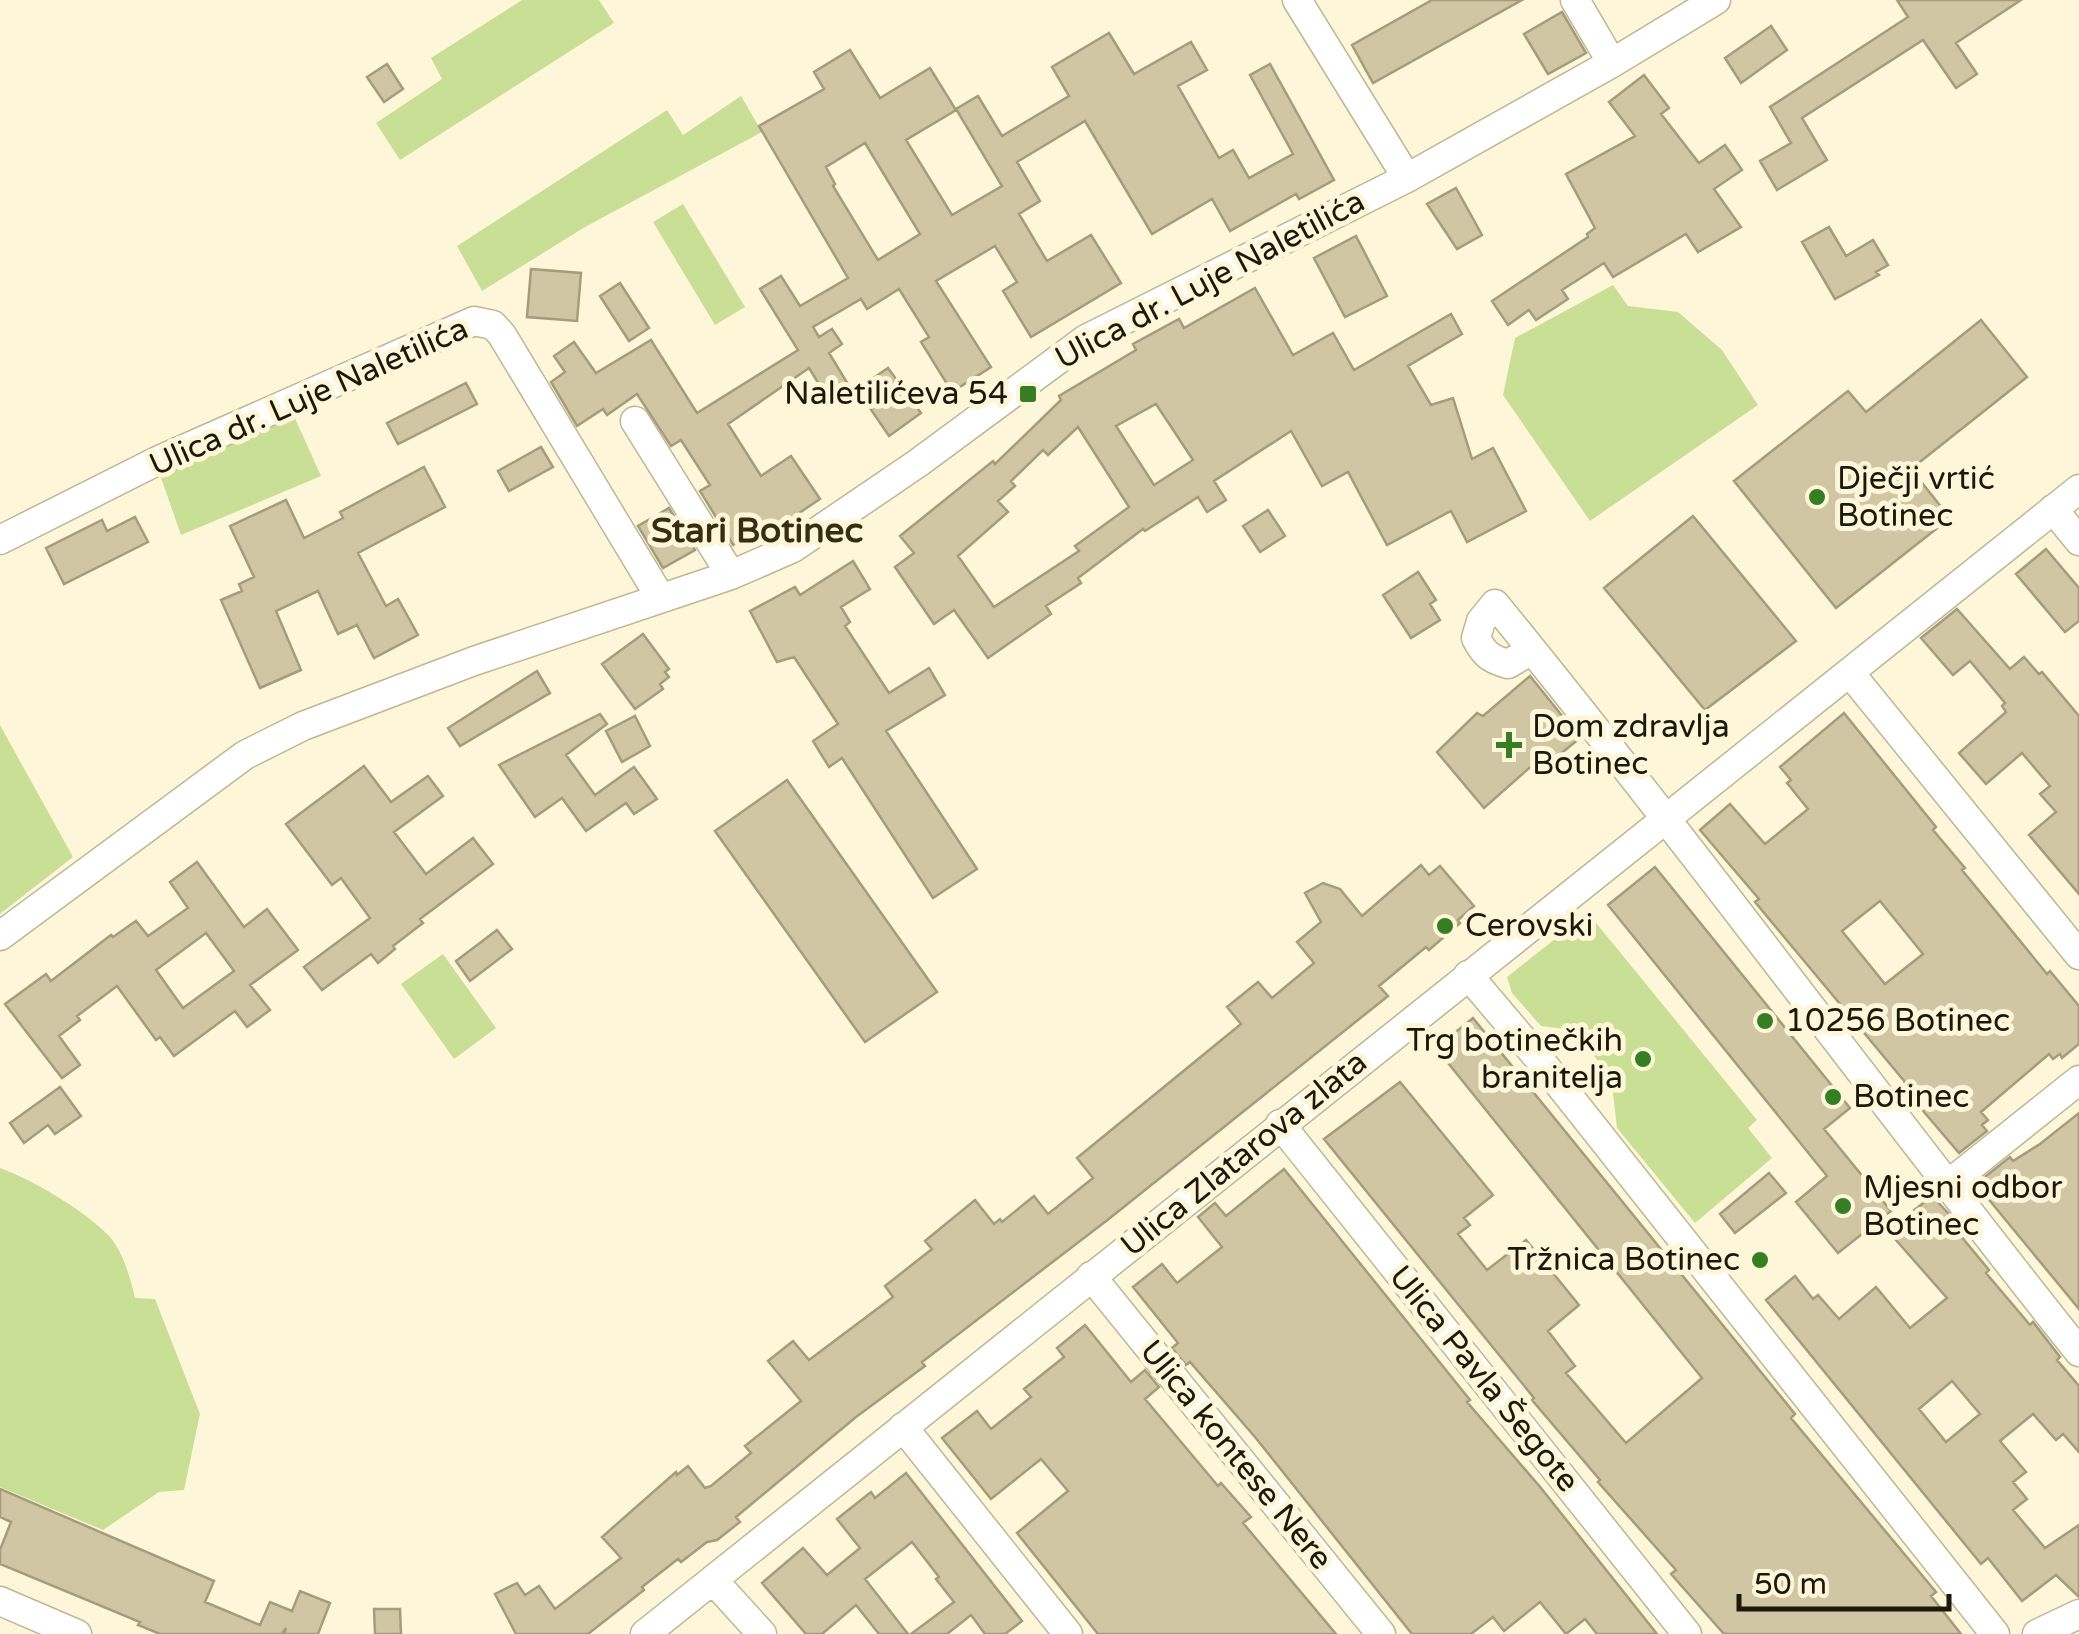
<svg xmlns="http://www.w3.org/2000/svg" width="2079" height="1634" font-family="'Varela Round',sans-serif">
<rect width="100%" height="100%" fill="#fef6d9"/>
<path fill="#c9df96" d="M522 0H599L614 23 400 160 376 123 442 79 431 58Z
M741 96 762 132 585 227 482 291 457 246 667 110 683 135Z
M683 204 745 307 715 325 653 222Z
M1613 285 1628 306 1678 312 1722 350 1758 405 1590 521 1503 395 1515 338Z
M293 414 321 476 181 535 159 472Z
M0 725 73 857 0 914Z
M1588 913 1757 1120 1748 1128 1772 1158 1695 1223 1617 1128 1611 1076 1572 1030 1541 1026 1512 993 1507 977Z
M443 954 496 1028 454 1059 401 984Z
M0 1168C33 1180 82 1209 107 1234 123 1250 130 1277 135 1298L155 1299 200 1414 184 1490 159 1492 103 1530 0 1487Z"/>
<path fill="#d0c6a4" stroke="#a59c7b" stroke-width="2.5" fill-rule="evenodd" d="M1432 0H1522L1373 83 1352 45Z
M1897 0H2021L1956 43 1977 74 1956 88 1923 40 1802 118 1827 160 1777 190 1760 161 1791 143 1770 107 1908 17Z
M1562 12 1586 53 1548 74 1524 34Z
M1771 26 1787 50 1741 83 1725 58Z
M1109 33 1134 74 1191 42 1207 70 1178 86 1219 158 1233 150 1249 178 1293 154 1250 75 1270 64 1334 180 1299 199 1296 194 1230 231 1212 199 1152 234 1085 121 1017 162 1040 201 1019 214 1047 261 1091 235 1121 283 1031 337 1003 291 1017 282 995 246 936 281 991 367 952 392 921 342 929 337 899 289 867 309 861 299 813 327 819 337 832 329 842 344 829 353 851 389 830 402 809 368 728 424 761 476 791 456 820 499 774 530 769 522 733 545 700 491 710 485 681 440 671 446 637 394 607 415 603 409 577 426 551 382 565 372 554 356 574 342 596 373 651 340 697 413 798 350 760 289 781 276 800 306 848 278 759 126 824 89 814 72 850 50 880 98 930 68 956 110 906 140 952 215 1002 186 956 109 978 96 1002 136 1069 96 1052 67ZM865 143 920 234 878 260 833 186 835 184 826 167Z
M387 64 403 89 384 102 367 77Z
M1644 75 1669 108 1661 114 1699 163 1725 145 1742 170 1714 189 1741 227 1698 252 1686 234 1613 277 1604 263 1562 290 1568 299 1536 320 1529 310 1508 325 1492 301 1588 237 1587 234 1595 228 1566 174 1635 136 1609 102Z
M1456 188 1482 235 1457 249 1427 204Z
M1829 227 1846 256 1873 240 1888 265 1876 272 1879 275 1835 299 1802 242Z
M1356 236 1387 296 1345 317 1314 258Z
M531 269 581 273 577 321 527 317Z
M620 283 649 328 629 341 600 296Z
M1255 288 1293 355 1333 333 1354 370 1451 314 1462 334 1408 366 1431 405 1453 398 1472 459 1493 448 1526 511 1467 542 1451 511 1387 545 1348 472 1322 486 1291 431 1214 481 1226 500 1207 512 1198 497 1145 531 1143 529 1078 578 1081 583 1046 606 1051 614 988 658 954 610 934 624 895 567 914 553 900 536 993 461 995 464 1061 400 1059 396 1136 350 1133 344 1179 319 1184 328ZM1156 404 1193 460 1154 485 1116 426ZM1078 427 1129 507 1075 546 1079 551 994 607 958 556 1008 512 998 501 1015 486 1011 481 1043 450 1048 455Z
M1981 320 2027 377 1911 469 1950 518 1836 608 1734 481 1848 391 1866 412Z
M888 368 921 413 889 436 857 389Z
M466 383 477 404 398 444 387 423Z
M541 447 553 467 509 491 498 471Z
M424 467 445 507 358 553 386 606 398 599 418 635 374 658 357 625 338 634 318 591 276 611 301 670 260 688 221 600 242 591 239 584 254 577 230 526 286 500 304 538 343 518 340 512Z
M669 508 695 550 663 568 638 526Z
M1268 510 1285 536 1260 552 1243 526Z
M1693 516 1796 641 1705 710 1604 588Z
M135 517 148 542 64 584 46 548 102 520 107 531Z
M2046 549 2079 588V621L2065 632 2016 574Z
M853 561 870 589 841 607 850 622 845 626 889 693 929 668 945 695 886 731 977 869 933 898 842 758 829 767 813 741 838 724 794 657 777 662 750 611 795 587 800 595Z
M1418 572 1436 600 1430 604 1440 620 1411 638 1383 595Z
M1957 609 2010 669 2024 657 2039 674 2042 672 2079 716V894L2029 835 2056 812 2040 794 2050 786 2022 753 1986 784 1959 753 2006 712 2002 706 2005 703 1970 661 1953 675 1921 638Z
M643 634 669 669 665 672 669 677 660 684 663 689 635 709 602 664Z
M537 671 550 693 460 746 448 728Z
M1530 676 1580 738 1558 756 1544 755 1484 808 1437 752 1477 713 1483 716Z
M1844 713 1936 827 1933 830 1965 868 1962 870 2047 974 2050 971 2079 1006V1044L2062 1058 2060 1054 2053 1059 2049 1054 1981 1112 1988 1120 1982 1125 1987 1131 1959 1153 1901 1085 1905 1082 1755 902 1759 899 1700 830 1730 804 1765 844 1808 809 1787 783 1791 780 1780 767ZM1880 901 1923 954 1885 984 1842 931Z
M600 714 607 724 566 755 595 795 634 767 657 799 634 814 626 803 586 831 562 798 535 817 499 765Z
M635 716 650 746 622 762 606 731Z
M364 766 391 802 428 776 443 796 394 832 426 874 473 838 493 864 420 919 423 923 393 946 395 949 378 963 371 954 322 990 304 967 370 918 341 878 332 885 286 824Z
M787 780 937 992 865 1042 715 831Z
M197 862 244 927 267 909 298 950 250 985 270 1010 247 1027 235 1011 174 1056 160 1037 156 1040 117 986 77 1016 80 1020 59 1036 80 1065 62 1078 5 1004 46 974 51 981 111 935 113 937 136 921 148 936 188 908 170 882ZM206 933 234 971 183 1008 156 970Z
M1421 865 1429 875 1440 866 1474 906 1458 920 1460 923 1429 950 1426 947 1379 986 1388 996 1110 1218 922 1362 925 1366 856 1417 736 1517 740 1522 717 1540 707 1542 681 1562 678 1559 642 1587 644 1590 588 1634H516L495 1594 517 1583 525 1595 539 1586 555 1609 621 1558 602 1537 676 1472 677 1475 688 1466 705 1488 711 1486 751 1453 745 1446 801 1401 768 1361 793 1341 809 1360 893 1297 885 1286 932 1249 925 1241 975 1200 994 1224 1000 1219 1002 1222 1034 1196 1048 1214 1093 1178 1077 1158 1241 1024 1227 1007 1258 982 1272 998 1314 963 1297 942 1321 922 1305 893 1323 883 1340 889 1362 916Z
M1655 867 1850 1108 1824 1129 1891 1211 1838 1253 1796 1202 1827 1176 1608 905Z
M497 930 512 949 470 981 456 961Z
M1473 1018 1795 1414 1791 1418 1936 1592 1931 1596 1961 1634H1724L1671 1574 1676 1570 1598 1482 1600 1480 1532 1400 1534 1398 1324 1139 1400 1082 1493 1195 1464 1218 1470 1225 1458 1234 1487 1270 1526 1240 1579 1305 1548 1331 1575 1366 1566 1373 1626 1443 1702 1378 1436 1048Z
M60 1087 81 1116 55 1134 48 1125 24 1143 10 1123Z
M2079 1113V1309L1976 1184 2010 1157 2013 1161 2040 1144Z
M1284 1169 1470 1400 1467 1402 1541 1488 1657 1634H1597L1585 1619 1566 1634 1540 1602 1504 1631 1493 1617 1471 1634H1412L1255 1437 1190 1362 1186 1365 1172 1348 1178 1343 1133 1287 1162 1264 1177 1283 1222 1247 1198 1217 1215 1203 1226 1216Z
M1769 1173 1786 1193 1735 1233 1720 1214Z
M1932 1196 1949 1214 1945 1217 1989 1270 1986 1273 2030 1325 2033 1322 2060 1357 2057 1360 2079 1386V1452L2063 1434 2056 1440 2033 1414 2000 1441 2026 1472 2013 1482 2027 1499 2013 1510 2045 1548 2079 1525V1597L2056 1575 2022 1601 1988 1558 1981 1564 1766 1300 1795 1276 1813 1299 1818 1295 1839 1319 1876 1287 1910 1328 1947 1298 1888 1231ZM1952 1381 1980 1414 1946 1442 1919 1409Z
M1085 1325 1131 1382 1145 1370 1159 1387 1145 1399 1218 1486 1221 1483 1251 1517 1243 1523 1336 1634H1098L1017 1533 1068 1491 1041 1459 991 1499 942 1438 977 1411 991 1429 1031 1397 1024 1389 1064 1357 1057 1348Z
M906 1473 1022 1621 1005 1634H985L971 1615 947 1634H911L954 1602 936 1579 939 1577 912 1542 865 1579 908 1634H879L856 1605 822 1634H806L762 1583 803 1548 827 1575 860 1548 837 1519 871 1492 875 1498Z
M0 1489 214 1581 205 1602 260 1625 270 1602 292 1611 300 1591 330 1603 318 1634H284L286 1628 282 1634H160L138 1625 140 1622 0 1564V1550L11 1522 0 1517Z
M374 1609H400L401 1634H375Z"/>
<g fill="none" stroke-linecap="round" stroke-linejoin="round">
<defs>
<path id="minor" d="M1297 0 1407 178
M1575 0 1612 63
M635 421 731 575
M2053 509 2079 541
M0 540 157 461 474 321 493 325 502 335 660 597
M1532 650 1508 664C1490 659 1484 654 1476 638L1481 621 1495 604C1695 849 1882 1105 2079 1352
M1850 673 2079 955
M0 936 245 755 303 726 474 661 731 575 793 548 918 463 1086 339 1407 178 1612 63 1716 0
M1468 975 1540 1060 1995 1634
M1280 1124 1687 1634
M1946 1186 2079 1080
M1091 1276 1381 1634
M903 1427 1068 1634
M713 1580 762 1634
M0 1601 77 1634
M645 1634 2079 489
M2037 1634 2079 1614"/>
</defs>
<use href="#minor" stroke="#c0b694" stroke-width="31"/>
<use href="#minor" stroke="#fff" stroke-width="28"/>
</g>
<g fill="#367e23" stroke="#fef6d9" stroke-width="4">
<rect x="1018" y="384" width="20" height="20" rx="5"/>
<circle cx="1817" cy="497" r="10"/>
<path d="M1504 730h10v10h10v10h-10v10h-10v-10h-10v-10h10z"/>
<circle cx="1445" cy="926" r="10"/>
<circle cx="1765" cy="1021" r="10"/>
<circle cx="1643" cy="1059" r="10"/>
<circle cx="1833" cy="1097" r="10"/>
<circle cx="1843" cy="1206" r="10"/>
<circle cx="1760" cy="1260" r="10"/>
</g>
<g text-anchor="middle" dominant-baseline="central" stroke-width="10" stroke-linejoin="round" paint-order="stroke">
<g font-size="32" fill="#1c180b" stroke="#fef6d9">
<text transform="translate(1210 280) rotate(-28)">Ulica dr. Luje Naletilića</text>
<text transform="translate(309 397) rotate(-24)">Ulica dr. Luje Naletilića</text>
<text transform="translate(1244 1154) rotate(-39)">Ulica Zlatarova zlata</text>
<text transform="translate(1484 1379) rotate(51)">Ulica Pavla Šegote</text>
<text transform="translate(1236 1455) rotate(51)">Ulica kontese Nere</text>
</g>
<g font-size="32" fill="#1c180b" stroke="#fef6d9" text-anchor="start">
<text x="1008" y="394" text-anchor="end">Naletilićeva 54</text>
<text x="1837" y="479">Dječji vrtić<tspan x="1837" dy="37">Botinec</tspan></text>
<text x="1532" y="727">Dom zdravlja<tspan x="1532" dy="37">Botinec</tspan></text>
<text x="1465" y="926">Cerovski</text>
<text x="1785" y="1021">10256 Botinec</text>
<text x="1623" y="1041" text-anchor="end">Trg botinečkih<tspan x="1623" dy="37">branitelja</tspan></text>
<text x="1853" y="1097">Botinec</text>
<text x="1863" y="1188">Mjesni odbor<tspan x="1863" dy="37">Botinec</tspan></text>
<text x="1740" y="1260" text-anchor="end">Tržnica Botinec</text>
</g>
<g font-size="35" font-weight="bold" fill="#362e10" stroke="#fef6d9">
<text x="757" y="531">Stari Botinec</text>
</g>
</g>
<path d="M1739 1594v15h210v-15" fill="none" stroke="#1c180b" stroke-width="5"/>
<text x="1754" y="1594" font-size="30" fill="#1c180b" stroke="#fef6d9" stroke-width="8" paint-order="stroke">50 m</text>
</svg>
